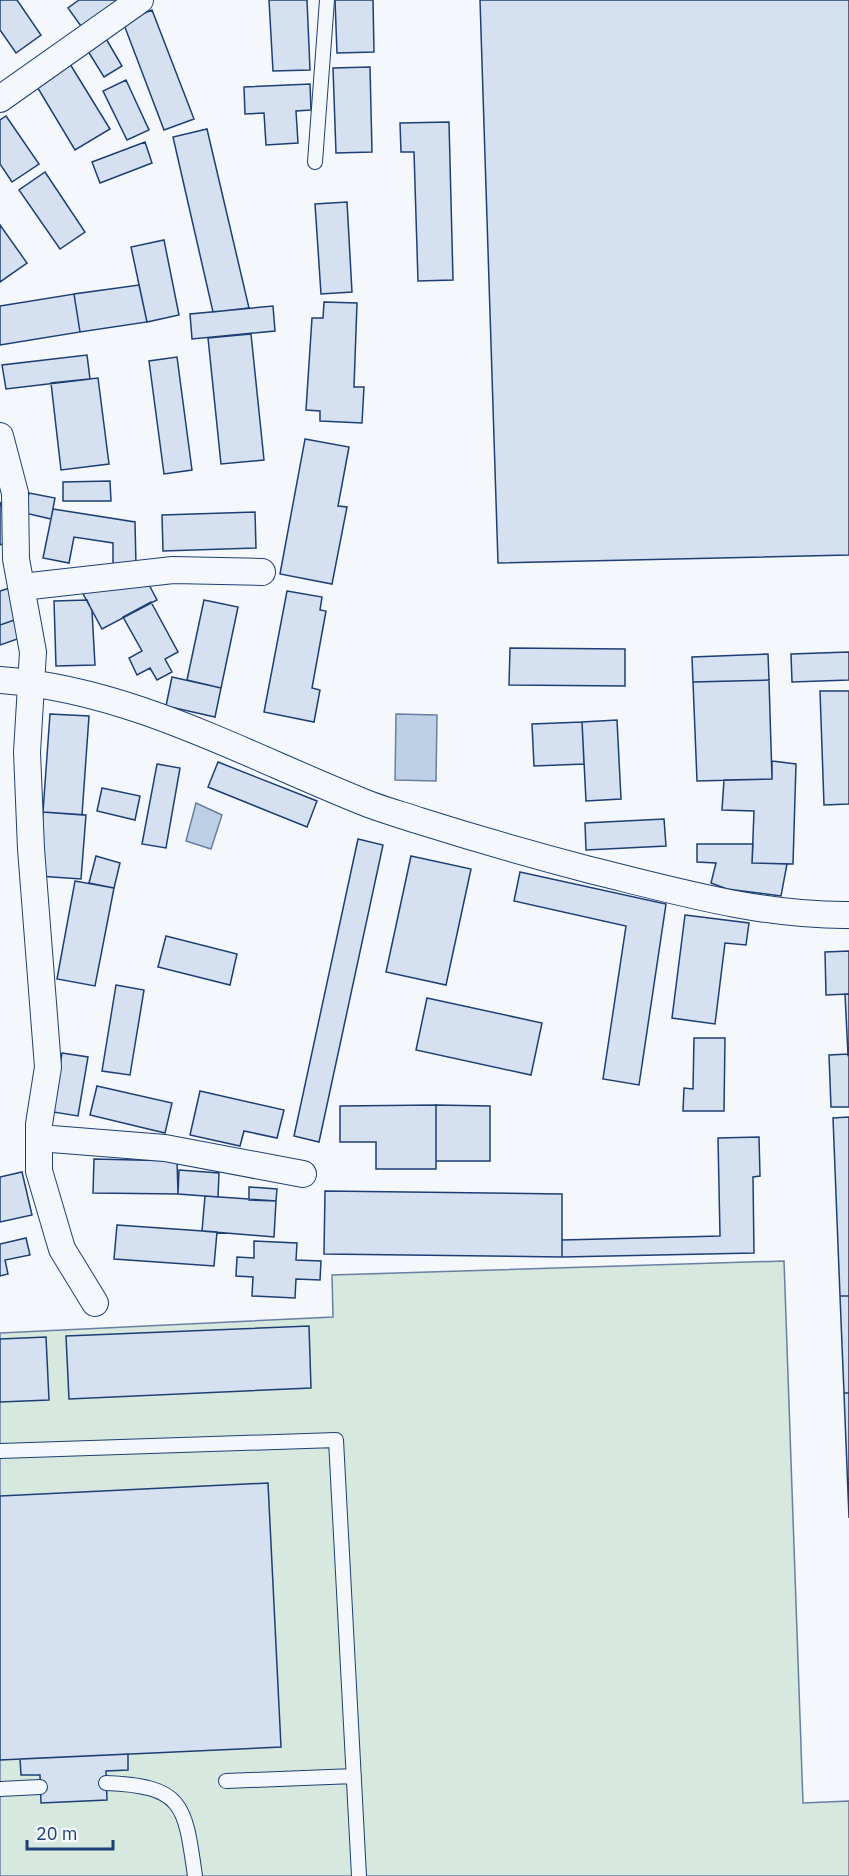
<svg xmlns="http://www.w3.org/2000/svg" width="849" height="1876" font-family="'IBM Plex Sans',sans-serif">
<rect width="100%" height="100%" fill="#f4f7fb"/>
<path fill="#d7e8df" stroke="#687fa3" stroke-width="1.5" d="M784 1261 803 1803 849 1801V1876H0V1333L333 1317 332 1275Z"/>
<path fill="#bed0e5" stroke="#687fa3" stroke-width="1.5" d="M396 714 437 715 436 781 395 780Z
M196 803 222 815 211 849 186 841Z"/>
<path fill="#d5e0f0" stroke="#1d3f73" stroke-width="1.5" d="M0 0H17L41 35 16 53 0 30Z
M79 0H125L83 29 68 8Z
M269 0H307L310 70 273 71Z
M335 0H373L374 52 337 53Z
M480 0H849V555L498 563Z
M152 10 194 119 164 130 123 22Z
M105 37 122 66 104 77 86 48Z
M70 64 110 129 75 150 36 85Z
M370 67 372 152 336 153 333 68Z
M126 80 149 130 127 140 103 91Z
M310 84 311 110 296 111 298 143 266 145 264 113 245 114 244 87Z
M6 116 39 164 12 182 0 164V120Z
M449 122 453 280 418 281 414 152H401L400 123Z
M207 129 249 308 213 312 173 137Z
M145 142 152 163 100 183 92 162Z
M45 172 85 232 60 249 19 190Z
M347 202 352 292 321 294 315 204Z
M0 225 27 263 0 282Z
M164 240 179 315 147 322 131 247Z
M139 285 147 322 80 332 74 294Z
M74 294 80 332 0 345V306Z
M324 302 357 303 354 387H364L362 423 320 421V411L306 410 312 318H323Z
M273 306 275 331 192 339 190 314Z
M251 334 264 460 221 464 208 338Z
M87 355 90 379 6 389 2 365Z
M177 357 192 470 164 474 149 361Z
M98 378 109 464 61 470 51 383Z
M305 439 349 447 338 506 347 507 332 584 280 574Z
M110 481 111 501H63V482Z
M29 493 55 498 51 519 25 513Z
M0 502 7 517 9 541 0 545Z
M53 509 135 522 136 566H113V543L74 537 69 563 43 558Z
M255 512 256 548 163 551 162 515Z
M146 579 157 600 102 629 80 588Z
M10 588 20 618 0 625V591Z
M287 591 322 597 320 610 326 611 312 688 320 690 314 722 264 712Z
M87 600 92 611 95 665 56 666 54 601Z
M204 600 238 607 221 688 187 680Z
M151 602 178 652 165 659 172 672 157 680 150 668 137 675 129 658 142 651 123 617Z
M20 618 26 636 0 645V625Z
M510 648 625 649V686L509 685Z
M849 652V680L792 682 791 654Z
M768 654 769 680 693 682 692 657Z
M172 677 221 688 215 717 166 706Z
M769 680 772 779 697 781 693 682Z
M820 691H849V804L824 805Z
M50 714 89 716 82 815 43 812Z
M617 720 621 799 586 801 582 722Z
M582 722 584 764 534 766 532 724Z
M772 761 796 764 793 864 752 863 754 811 722 810 724 780 772 779Z
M218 762 317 801 307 827 208 787Z
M157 764 180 768 166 848 142 844Z
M102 788 140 796 135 820 97 811Z
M43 812 86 815 81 879 38 876Z
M664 819 666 846 586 850 585 823Z
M358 839 383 845 319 1142 294 1136Z
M697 844H753L752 863 787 864 781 896 727 889 711 883 716 863 697 862Z
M96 856 120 863 114 888 89 883Z
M411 856 471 869 446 985 386 972Z
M520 872 666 904 639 1085 603 1079 626 926 514 901Z
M75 881 114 888 95 986 57 979Z
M685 915 749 923 746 945 725 943 715 1024 672 1018Z
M166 936 237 954 230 985 158 967Z
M849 951V994L826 995 825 952Z
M116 985 144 990 130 1075 102 1071Z
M845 994H849V1054L848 1055Z
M427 998 542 1023 531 1075 416 1050Z
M694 1038H725L724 1111H683L684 1088 693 1089Z
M62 1053 88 1057 78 1116 53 1112Z
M849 1054V1107H831L829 1055Z
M97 1086 172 1103 165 1133 90 1115Z
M200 1091 284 1110 277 1138 244 1131 240 1146 190 1135Z
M436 1105 490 1106V1161H436Z
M436 1105V1169H376V1142H340V1106Z
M849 1117V1296H840L833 1118Z
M759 1137 760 1176 753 1177 754 1253 562 1257V1240L720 1236 718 1138Z
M94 1159 177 1161 178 1194 93 1193Z
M179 1170 219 1173 218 1197 178 1194Z
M22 1172 32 1215 0 1222V1177Z
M249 1187 277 1189 276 1201 249 1200Z
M325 1191 562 1194V1257L324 1254Z
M205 1196 276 1201 274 1237 202 1231Z
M117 1225 217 1232 214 1266 114 1259Z
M26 1238 30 1255 5 1260 8 1274 0 1276V1244Z
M254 1241 297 1243 296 1260 321 1261 320 1280 296 1279 295 1298 252 1296 253 1277 236 1276 237 1257 254 1258Z
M840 1296H849V1393H844Z
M309 1326 311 1388 69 1399 66 1336Z
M46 1337 49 1400 0 1402V1339Z
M844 1393H849V1518Z
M268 1483 281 1747 0 1760V1496Z
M128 1754V1770L106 1771 107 1800 41 1803 40 1775H21L20 1759Z"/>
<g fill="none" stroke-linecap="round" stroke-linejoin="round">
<defs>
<path id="service" d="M315 162 327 0
M0 1451 336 1440 359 1876
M226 1781 354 1776
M106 1783C184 1786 185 1805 195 1876
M0 1789 40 1787"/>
<path id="minor" d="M0 99 140 0
M0 436 15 493 16 559 33 652 27 752 31 849 48 1067 39 1124V1171L62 1249 95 1303
M22 587 173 570 262 572
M0 680C127 689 240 752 356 799 376 808 399 814 420 821 477 839 533 855 590 870 676 891 761 916 849 915
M39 1138 165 1148 303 1174"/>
</defs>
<use href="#service" stroke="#1d3f73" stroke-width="16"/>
<use href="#minor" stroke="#1d3f73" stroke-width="28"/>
<use href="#service" stroke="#f4f7fb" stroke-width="14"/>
<use href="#minor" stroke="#f4f7fb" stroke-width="26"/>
</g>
<path d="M27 1840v9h86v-9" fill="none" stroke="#1d3f73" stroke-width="3"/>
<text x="36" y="1840" font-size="18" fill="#1d3f73" stroke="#f4f7fb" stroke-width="4.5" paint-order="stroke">20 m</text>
</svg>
